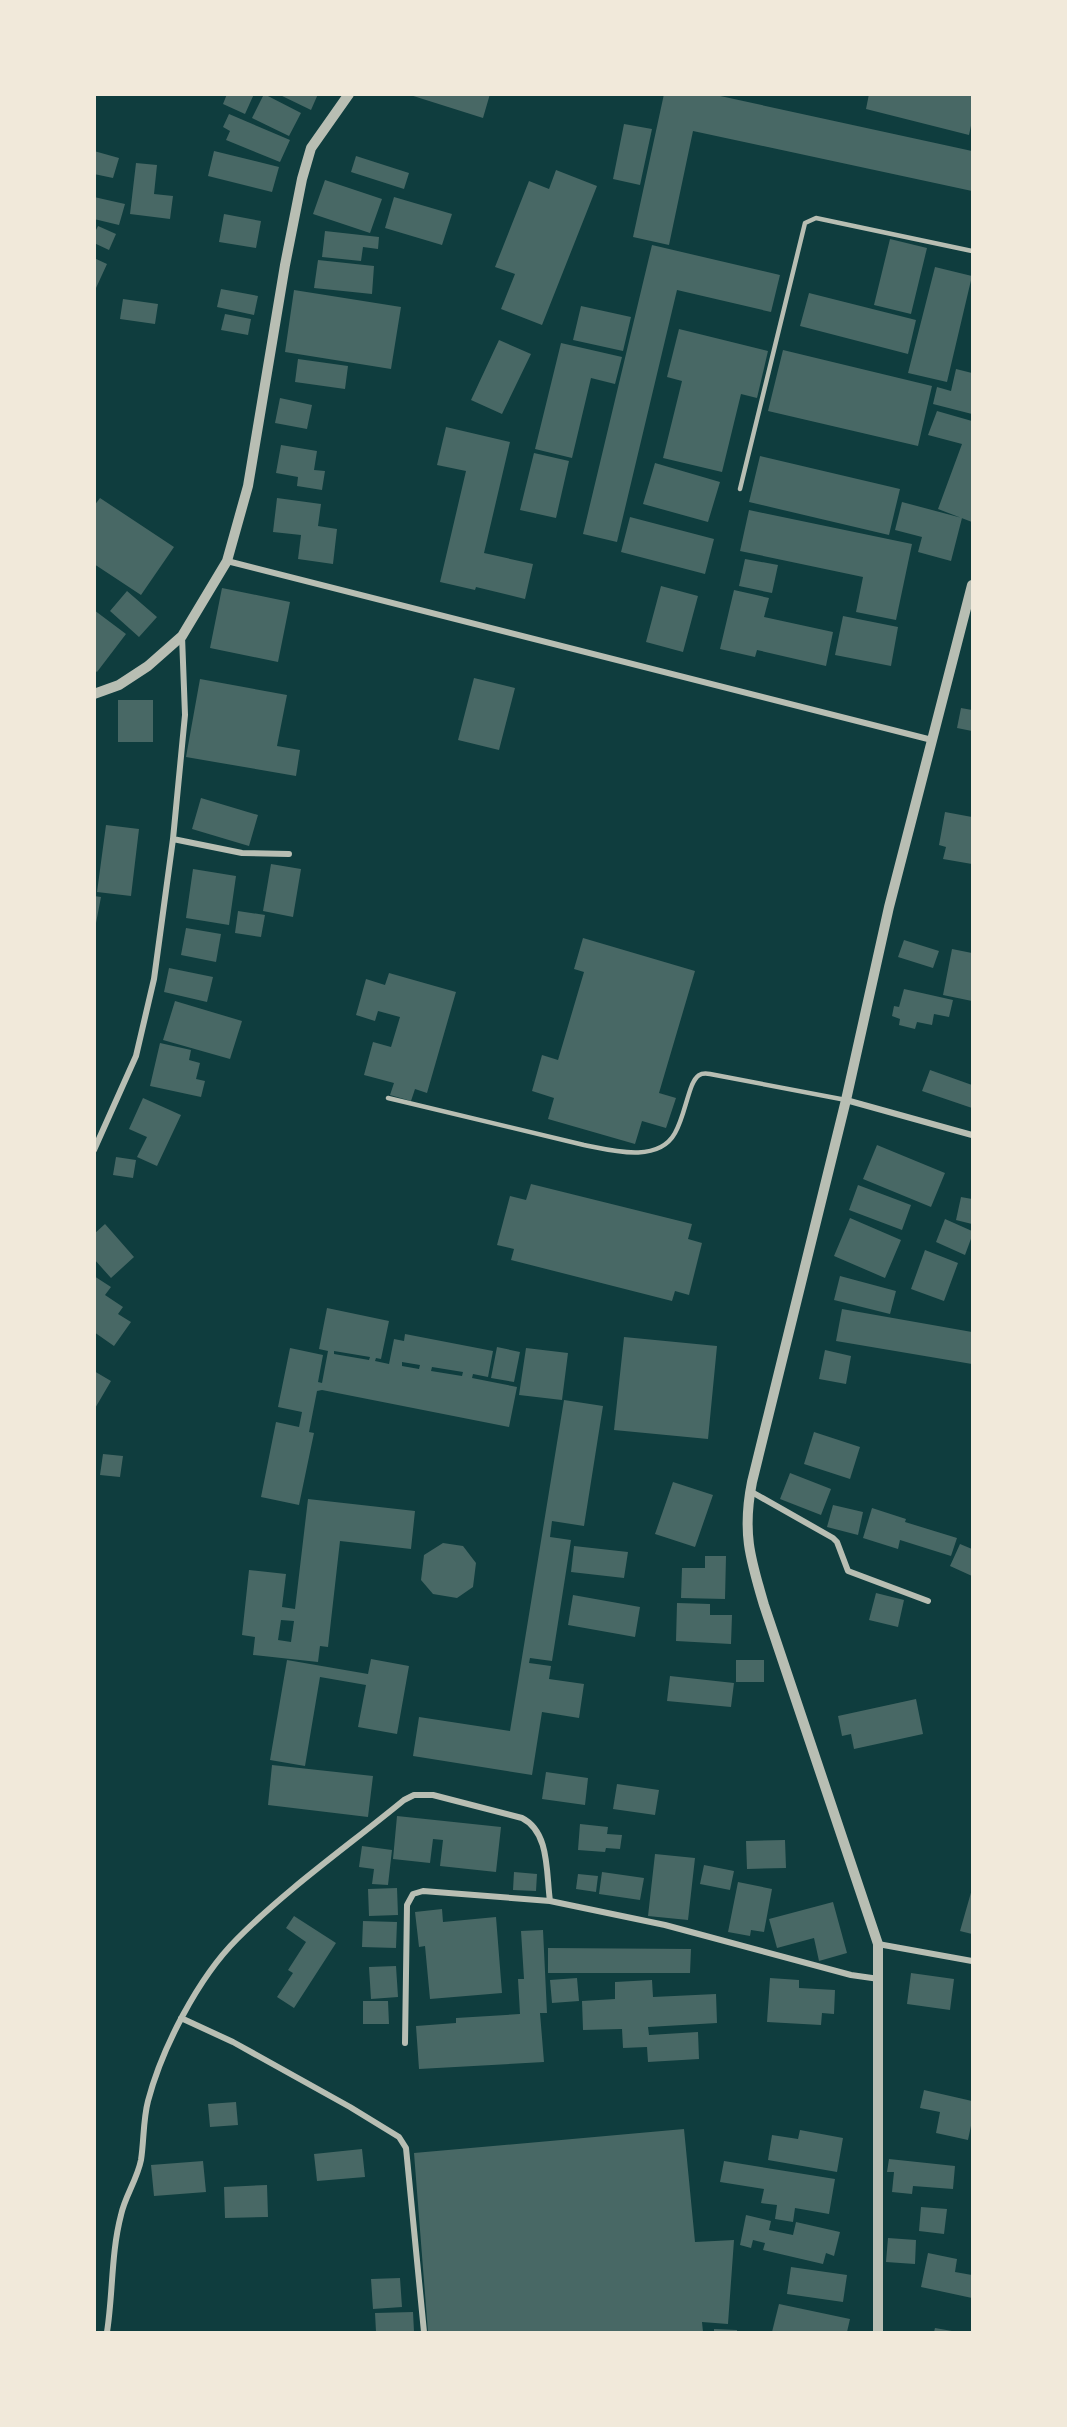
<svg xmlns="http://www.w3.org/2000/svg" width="1067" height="2427" font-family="Inter,sans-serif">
<rect width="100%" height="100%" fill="#0f3d3e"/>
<path fill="#486865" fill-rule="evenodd" d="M227 94H254L245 114 223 104Z
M264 94 301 113 289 136 252 118Z
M278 94H318L311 110Z
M407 94H490L483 118Z
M664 94H711L972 151V191L693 131 669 245 633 237Z
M869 94H972V121L969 135 866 109Z
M229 114 290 140 280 162 226 140 230 131 223 127Z
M624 124 652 129 640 185 613 179Z
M94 151 119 158 113 178 94 174Z
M214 151 279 167 272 192 208 176Z
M356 156 409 173 404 189 351 172Z
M136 163 157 165 154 194 173 196 170 219 130 214Z
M556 170 597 186 542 325 501 309 515 274 495 267 529 181 549 189Z
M325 180 382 199 370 233 313 214Z
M94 197 125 204 119 225 94 219Z
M394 197 452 214 442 245 385 228Z
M224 214 261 221 256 248 219 242Z
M98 226 116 234 109 250 94 243V234Z
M325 231 379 237 378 249 363 247 361 261 322 257Z
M890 239 927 248 911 314 874 305Z
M652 245 780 275 771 312 677 290 617 542 583 534Z
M94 258 107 264 96 288 94 287Z
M318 260 374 266 372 294 314 288Z
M935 267 972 276 947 382 908 373Z
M221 289 258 296 254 315 217 307Z
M294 290 401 307 391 369 285 352Z
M809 293 916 320 908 354 800 326Z
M123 299 158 304 155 324 120 319Z
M581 306 631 317 623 351 573 340Z
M225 314 251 319 248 335 221 330Z
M679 329 768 351 757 398 741 394 722 472 663 458 682 381 667 377Z
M499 340 531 354 502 414 471 400Z
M561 343 622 357 615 384 591 378 572 458 535 449Z
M783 350 932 386 918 446 768 411Z
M298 359 348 366 345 389 295 382Z
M956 369 972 373V414L933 404 937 387 951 391Z
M280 398 312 405 307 429 275 423Z
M937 411 972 421V522L938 509 962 444 928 435Z
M446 427 510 442 484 553 533 564 525 599 476 587 475 590 440 582 466 471 437 465Z
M281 445 317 451 314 470 325 471 322 490 297 486 298 477 276 473Z
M534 453 569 461 556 518 520 510Z
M760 456 900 489 889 535 749 502Z
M655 463 720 482 708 522 643 504Z
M100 498 174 547 141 595 94 564V506Z
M277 498 321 504 318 526 337 529 333 564 298 559 301 535 273 532Z
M902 502 962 518 951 561 918 552 922 537 895 530Z
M749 510 912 544 896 620 856 612 863 577 740 551Z
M630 517 714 539 705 574 621 552Z
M745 559 778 565 772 593 739 586Z
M661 586 698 596 683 652 646 642Z
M222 588 290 602 278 662 210 648Z
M734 590 769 598 764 617 833 632 826 666 757 650 755 657 720 649Z
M127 591 157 617 139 637 110 611Z
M94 610 126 634 97 672 94 670Z
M843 616 898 627 891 666 835 655Z
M474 678 515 688 499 750 458 740Z
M200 679 287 695 277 746 300 750 296 776 186 757Z
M118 700H153V742H118Z
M961 708 972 710V731L957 728Z
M201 798 258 815 249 846 192 829Z
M945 812 972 817V864L943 859 946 847 939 845Z
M106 825 139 829 131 896 97 892Z
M271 864 301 869 293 917 263 911Z
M193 869 236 876 229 925 186 918Z
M94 896 101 897 96 923H94Z
M238 911 265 915 261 937 235 933Z
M186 928 221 934 216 962 181 955Z
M583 938 695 971 659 1093 676 1098 666 1128 642 1121 635 1144 548 1119 554 1098 532 1091 542 1055 558 1060 584 972 574 969Z
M904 940 939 951 933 968 898 957Z
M952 949 972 953V1001L943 995Z
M169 968 213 977 207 1002 164 992Z
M389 973 456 992 427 1093 415 1089 411 1101 390 1095 394 1083 364 1075 373 1042 391 1047 400 1017 378 1011 375 1021 356 1015 366 979 385 985Z
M904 989 953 1000 949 1017 934 1014 932 1025 917 1022 915 1029 899 1025 900 1019 892 1016 894 1006 899 1007Z
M175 1001 242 1021 230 1059 163 1040Z
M160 1043 191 1050 189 1060 200 1063 196 1079 205 1081 201 1097 150 1086Z
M930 1070 972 1085V1108L922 1091Z
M143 1098 181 1115 157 1166 137 1157 147 1137 129 1129Z
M877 1145 945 1173 931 1207 863 1179Z
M116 1157 136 1160 133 1178 113 1175Z
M531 1184 692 1224 688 1239 702 1243 689 1295 675 1291 672 1301 511 1260 514 1249 497 1245 510 1196 526 1200Z
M858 1185 911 1205 902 1230 849 1210Z
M961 1197 972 1199V1224L956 1220Z
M850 1218 901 1240 885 1278 834 1256Z
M945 1219 972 1231V1236L965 1255 936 1242Z
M105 1224 134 1257 111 1278 94 1259V1234Z
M925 1250 958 1263 944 1301 911 1289Z
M94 1276 111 1287 105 1295 123 1307 118 1314 131 1322 114 1346 94 1332Z
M840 1276 896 1291 890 1314 834 1300Z
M327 1308 389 1321 381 1359 376 1358 375 1361 389 1364 394 1339 404 1341 405 1334 493 1351 488 1377 473 1374 472 1378 517 1387 509 1427 322 1390 317 1391 309 1432 314 1433 299 1505 261 1497 276 1422 299 1427 302 1412 278 1407 290 1348 323 1355 318 1382 322 1383 328 1351 319 1349ZM334 1351 370 1357 369 1360 334 1354ZM402 1362 420 1365 419 1369 402 1366ZM432 1367 463 1372 462 1376 431 1371Z
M842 1309 972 1332V1364L836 1341Z
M624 1337 717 1346 708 1439 614 1430Z
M497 1347 520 1352 514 1382 491 1378Z
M526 1348 568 1353 562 1400 519 1395Z
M825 1350 851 1356 846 1384 819 1379Z
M94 1371 111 1381 94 1410Z
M564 1400 603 1406 584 1526 552 1521 550 1537 571 1540 552 1661 530 1658 529 1663 551 1666 549 1679 584 1684 579 1718 542 1712 532 1775 413 1756 419 1717 510 1731Z
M814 1432 860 1447 850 1479 804 1464Z
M103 1454 123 1456 120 1477 100 1475Z
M790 1473 831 1489 821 1515 780 1499Z
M673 1482 713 1495 695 1547 655 1534Z
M308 1499 415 1511 411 1549 340 1541 328 1647 320 1646 318 1662 253 1655 255 1637 242 1635 249 1570 286 1574 282 1607 295 1609ZM281 1620 294 1621 291 1642 278 1640Z
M833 1505 863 1512 858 1535 827 1527Z
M872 1508 906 1519 905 1522 957 1538 951 1556 900 1540 898 1549 863 1538Z
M443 1543 463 1546 476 1563 473 1587 457 1598 433 1594 421 1580 424 1555Z
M960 1544 972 1549V1576L950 1566Z
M574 1546 628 1552 624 1578 571 1572Z
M705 1556H726L725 1599 681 1598 682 1568H705Z
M876 1593 904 1600 898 1627 869 1620Z
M573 1595 640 1607 635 1637 568 1625Z
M677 1603 710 1604V1615H732L731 1644 676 1641Z
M371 1659 409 1666 397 1734 358 1727 366 1685 320 1677 305 1766 270 1760 287 1660 368 1674Z
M736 1660H764V1682H736Z
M670 1676 734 1683 731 1707 667 1701Z
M916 1699 923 1734 854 1749 851 1734 842 1736 838 1716Z
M272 1765 373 1776 368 1817 268 1805Z
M546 1772 588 1778 585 1805 542 1799Z
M617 1784 659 1790 655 1815 613 1809Z
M397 1816 501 1827 496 1872 440 1866 443 1840 433 1839 430 1863 393 1859Z
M580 1824 608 1827 607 1834 622 1835 620 1849 606 1848 605 1852 578 1850Z
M785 1840 786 1868 747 1869 746 1841Z
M362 1846 392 1850 388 1885 372 1884 374 1869 359 1867Z
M655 1854 695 1858 688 1920 648 1916Z
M704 1865 734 1871 730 1890 700 1884Z
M514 1872 537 1874 536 1891 513 1890Z
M602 1872 644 1878 640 1900 599 1894Z
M578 1874 598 1876 596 1892 576 1889Z
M738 1882 772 1889 764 1932 751 1930 750 1936 728 1932Z
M397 1888 398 1915 369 1916 368 1889Z
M972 1889V1934L960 1931Z
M833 1902 847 1953 819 1961 814 1938 777 1948 769 1919Z
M442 1909 443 1922 496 1917 502 1993 430 1999 425 1946 419 1947 415 1912Z
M294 1916 336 1943 294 2008 277 1997 293 1973 288 1970 306 1942 286 1928Z
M363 1921 397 1922 396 1948 362 1947Z
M543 1930 547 2013H540L544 2062 419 2069 416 2026 456 2023V2018L520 2014 518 1979H524L521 1931Z
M548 1948 691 1949 690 1973H548Z
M396 1966 398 1997 371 1999 369 1967Z
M911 1973 954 1979 950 2010 907 2004Z
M577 1978 579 2001 552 2003 550 1980Z
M770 1978 799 1980V1988L835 1990 834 2014 822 2013 821 2025 767 2022Z
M652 1980 653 1997 716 1994 717 2023 648 2027 649 2035 698 2032 699 2059 648 2062 647 2047 623 2048 622 2029 583 2030 582 2001 615 1999V1982Z
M363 2001H388L389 2024H363Z
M924 2090 972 2101V2121L968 2140 936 2133 940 2112 920 2108Z
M236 2102 238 2125 210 2127 208 2104Z
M684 2129 695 2242 734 2240 728 2324 702 2322 703 2332H428L414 2153Z
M800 2130 843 2138 837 2172 768 2160 772 2135 798 2139Z
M362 2149 365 2177 317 2181 314 2154Z
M889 2159 955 2166 953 2189 913 2186 912 2194 892 2192 894 2172H887Z
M203 2161 206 2192 154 2196 151 2165Z
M724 2161 835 2179 829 2214 795 2208 793 2222 775 2219 777 2205 761 2203 764 2189 720 2182Z
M267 2185 268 2217 225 2218 224 2187Z
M921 2207 947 2209 944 2234 919 2231Z
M746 2215 771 2221 769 2230 793 2235 796 2222 840 2232 834 2256 826 2253 823 2264 763 2250 765 2243 753 2240 751 2248 740 2245Z
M888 2238 916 2240 915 2264 886 2262Z
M928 2253 957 2259 955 2272 972 2275V2298L921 2287Z
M791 2267 847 2275 843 2302 787 2294Z
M400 2278 402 2307 373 2309 371 2279Z
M779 2304 850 2319 847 2332H772Z
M413 2312 414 2332H376L375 2313Z
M935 2328 952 2331V2332H934Z
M714 2329 737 2330V2332H714Z"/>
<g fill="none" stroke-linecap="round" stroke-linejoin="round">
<path stroke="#b8beb3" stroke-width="4.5" d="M740 489 805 223 816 218 972 251
M388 1098 584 1145C610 1150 658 1164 675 1133 683 1119 686 1100 692 1085 696 1076 700 1072 710 1074L846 1100"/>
<path stroke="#b8beb3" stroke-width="6" d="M227 561 932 740
M173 839 242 853 289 854
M846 1100 972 1135
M94 1150 136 1056 154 979 173 839 185 715 182 636
M750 1491 833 1538 837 1542 848 1571 928 1601
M878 1944 972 1961
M181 2018 233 2042 350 2107 399 2137 406 2148 424 2332
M405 2043 407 1905 413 1894 423 1891 550 1901 665 1925 851 1975 879 1979
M107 2332C113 2294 111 2253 121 2215 125 2196 137 2180 141 2160 144 2141 143 2120 148 2101 162 2048 198 1978 237 1939 288 1888 348 1846 404 1800L414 1795H433L522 1818C550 1832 546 1873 550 1901"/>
<path stroke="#b8beb3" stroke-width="10" d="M94 694 119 685 148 666 182 636 227 561 248 486 285 265 302 179 311 148 349 94
M878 2332V1944L764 1605C750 1558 742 1532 752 1482L846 1100 889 907 972 585"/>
</g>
<rect width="1067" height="2427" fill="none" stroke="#f1e9da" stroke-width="192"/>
</svg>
